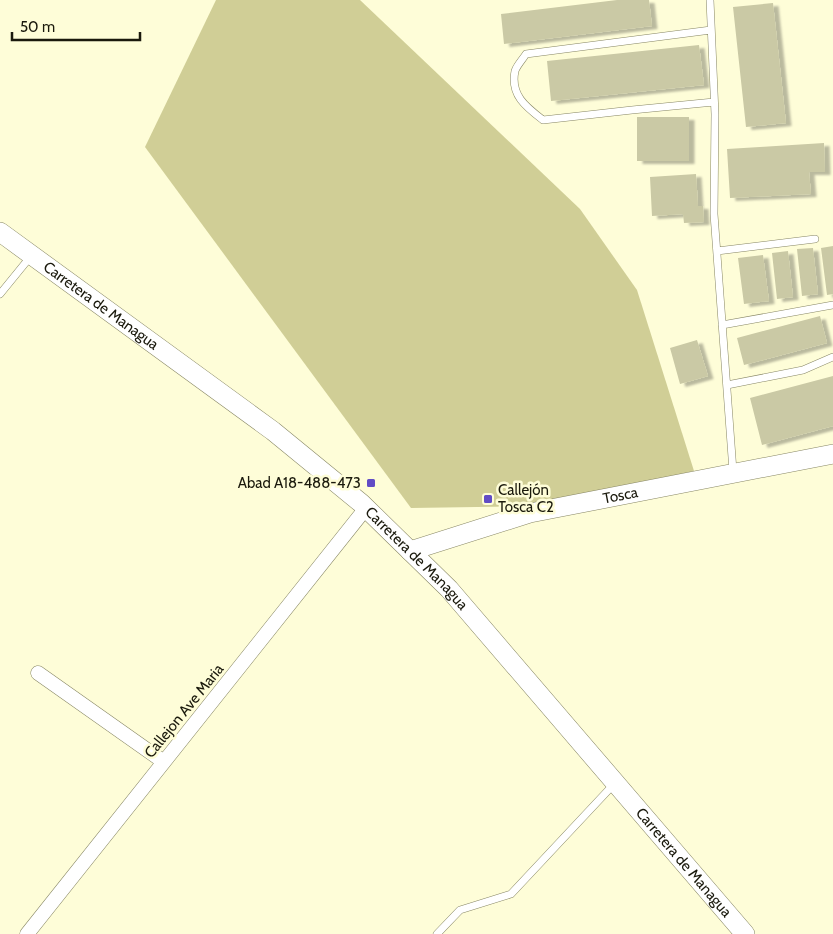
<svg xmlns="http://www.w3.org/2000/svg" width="833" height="934" font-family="Cabin,sans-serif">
<defs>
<filter id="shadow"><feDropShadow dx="5.5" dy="3" stdDeviation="1" flood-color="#0004"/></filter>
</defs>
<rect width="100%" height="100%" fill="#fefdd8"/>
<path fill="#d0ce96" d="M216 0H360L580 209 637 290 694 471 545 506 411 508 145 147Z"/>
<path fill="#cac9a5" filter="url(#shadow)" d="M617 0H649L652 26 504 44 501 14Z
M773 3 786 123 746 127 733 7Z
M699 45 704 85 551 101 547 61Z
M637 117H689V161H637Z
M824 143 825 172H809L811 194 730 198 727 149Z
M696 174 698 206H703L704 222 684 223 683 214 652 216 650 177Z
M833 246V294L827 295 821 248Z
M813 248 818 294 802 296 797 249Z
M788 251 793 297 777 299 772 253Z
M763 255 769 301 744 304 738 258Z
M820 316 827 343 744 365 737 338Z
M697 340 708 376 680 384 670 348Z
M833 376V426L762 445 750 398Z"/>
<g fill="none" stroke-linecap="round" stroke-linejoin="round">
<defs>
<path id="lane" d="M710 0 715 114 714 214 733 471
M711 30 526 54C523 59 517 65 515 71 510 95 526 107 543 120L632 110 714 102
M717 251 815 239
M0 294 31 256
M722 325 833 305
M727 385 803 370 833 357
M437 934 460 910 511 894 615 783"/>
<path id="street" d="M38 673 164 762
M27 934 366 508"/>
<g id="secondary">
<path id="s1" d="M0 232 273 431 361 503 449 589 745 934"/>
<path id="s2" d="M410 551 530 513 833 454"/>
</g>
</defs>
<use href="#lane" stroke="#878664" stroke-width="8"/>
<use href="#street" stroke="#878664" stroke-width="15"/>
<use href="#secondary" stroke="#878664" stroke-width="20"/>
<use href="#lane" stroke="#fff" stroke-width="7"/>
<use href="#street" stroke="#fff" stroke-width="14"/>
<use href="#secondary" stroke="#fff" stroke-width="19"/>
</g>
<g fill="#614cc5" stroke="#fefdd8" stroke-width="2">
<rect x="366" y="478" width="10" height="10" rx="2.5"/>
<rect x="483" y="494" width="10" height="10" rx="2.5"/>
</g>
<g text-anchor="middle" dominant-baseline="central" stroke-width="5" stroke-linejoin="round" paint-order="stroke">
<g font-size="15" fill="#1a190c" stroke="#fefdd8">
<text stroke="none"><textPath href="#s1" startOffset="125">Carretera de Managua</textPath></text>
<text stroke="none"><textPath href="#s2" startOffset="218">Tosca</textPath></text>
<text stroke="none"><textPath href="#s1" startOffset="530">Carretera de Managua</textPath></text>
<text transform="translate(184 711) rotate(-51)">Callejon Ave Maria</text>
<text stroke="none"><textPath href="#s1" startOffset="935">Carretera de Managua</textPath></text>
</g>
<g font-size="15" fill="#1a190c" stroke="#fefdd8" text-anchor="end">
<text x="361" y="483">Abad A18-488-473</text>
<text x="498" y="490" text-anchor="start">Callejón<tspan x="498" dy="17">Tosca C2</tspan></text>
</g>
</g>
<path d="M12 32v8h128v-8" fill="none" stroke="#1a190c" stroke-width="2.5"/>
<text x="20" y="32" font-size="15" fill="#1a190c" stroke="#fefdd8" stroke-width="4" paint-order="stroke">50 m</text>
</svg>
